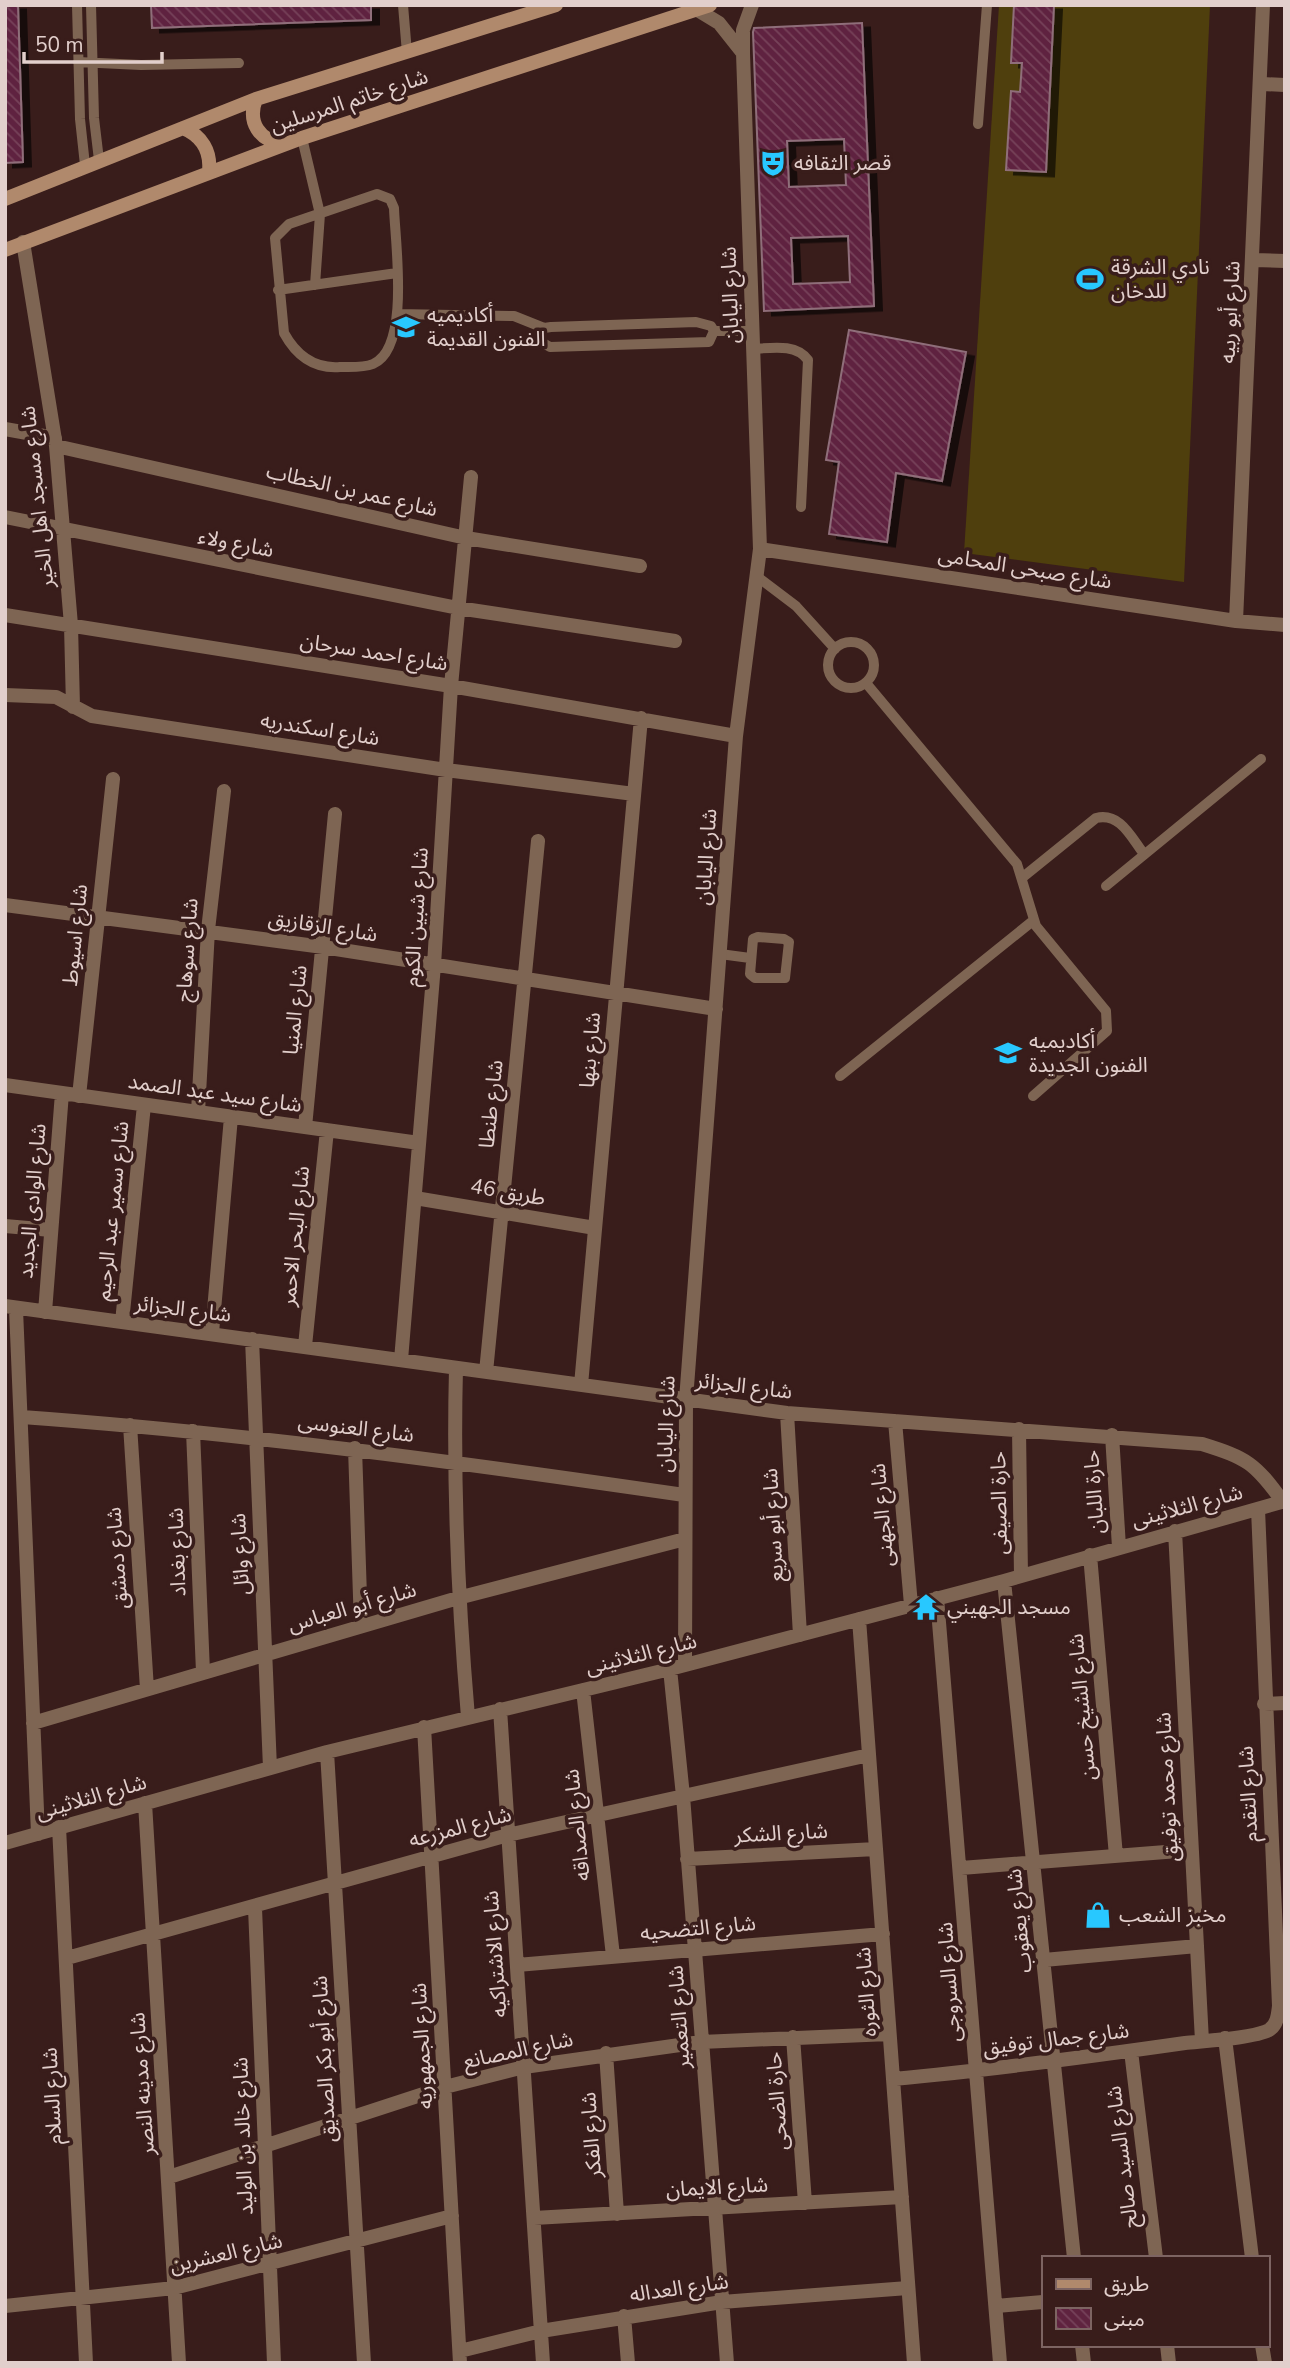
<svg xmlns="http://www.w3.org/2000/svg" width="1290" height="2368" font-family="'Nunito Sans','Noto Sans Arabic',sans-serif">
<defs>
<pattern id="building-back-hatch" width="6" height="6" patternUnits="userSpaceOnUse" patternTransform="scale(1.75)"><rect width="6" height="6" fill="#5f233f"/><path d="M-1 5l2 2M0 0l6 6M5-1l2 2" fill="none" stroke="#76425a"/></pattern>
<filter id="shadow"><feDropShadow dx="8" dy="4.5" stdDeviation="0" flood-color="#0009"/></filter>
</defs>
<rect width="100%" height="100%" fill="#391d1b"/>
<path fill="#4f3f0d" d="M999 5H1210L1184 582 964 553Z"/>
<path fill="url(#building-back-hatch)" stroke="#8f6e7a" stroke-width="2" fill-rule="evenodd" filter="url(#shadow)" d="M5 5H18L23 162 5 163Z
M151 5H371V20L152 28Z
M1014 5H1054L1046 172 1006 170 1011 91 1020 92 1022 63H1011Z
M862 23 874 306 764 311 753 32 754 28ZM844 139 846 185 789 187 787 141ZM848 236 850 282 793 284 791 238Z
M849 330 966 352 942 481 896 473 887 542 829 534 839 462 826 460Z"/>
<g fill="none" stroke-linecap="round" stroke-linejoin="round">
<path stroke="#7e6553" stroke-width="10" d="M77 5 80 119 85 165
M91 5 94 118 99 160
M403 5 407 53
M78 62 141 65 239 63
M978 124 987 5
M302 138 320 214 315 285
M377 194 390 199 394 208C395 242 411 348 373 364 363 368 350 367 340 367 314 369 296 355 284 333L275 238 289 224Z
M278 290 397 273
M397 314 514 316 544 328
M696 322 711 326 714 331 709 342 550 347 538 340 544 328 551 327Z
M714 331H752
M752 349C771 348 796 343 808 360L801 507
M755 575 796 606 835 649
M828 665a23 23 0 1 1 46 0a23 23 0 1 1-46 0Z
M866 683 1017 864 1036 926 1106 1011 1107 1031 1033 1096
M1023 877 1096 818C1120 812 1131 837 1144 854
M1106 886 1261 759
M758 937 784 939 789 942 785 978H755L750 974 753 939Z
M720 954 750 958
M840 1076 1034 920"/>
<path stroke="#7e6553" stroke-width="14" d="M696 9 719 23 742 52
M1262 84 1285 85
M23 242 56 446 71 625 73 707
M1254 260 1285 261
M5 429 55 438
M56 446 466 538 640 566
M5 517 458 608 675 641
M760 549 1236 621 1285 625
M5 615 451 686 736 736
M1236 621 1263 5
M5 695 56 697 92 716 446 770 634 794
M5 905 323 947 716 1009
M5 1085 419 1143
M79 1096 113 779
M198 1112 208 930 224 791
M305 1127 335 814
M415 1198 595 1228
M5 1226 51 1230
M5 1306 787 1413 1202 1444C1247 1458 1255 1463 1283 1502
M16 1309 38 1834
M45 1312 62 1093
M122 1322 144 1105
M212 1333 231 1117
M252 1339 270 1768
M305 1346 327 1130
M401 1360 434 965 451 686 471 477
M456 1368C453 1485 458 1600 468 1717
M486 1372 538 841
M581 1385 641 718
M787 1413 800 1635
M22 1417C244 1433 464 1463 684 1495
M895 1421 911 1605
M130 1425 147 1689
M1019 1429 1021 1576
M193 1431 203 1672
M1112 1435 1119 1547
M355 1448 361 1626
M1175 1531 1202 2041
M1090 1555 1116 1856
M1004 1581 1074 2258
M937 1598 1000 2363
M859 1619 914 2363
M685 1665 686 1400 736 736 760 549 743 53V30L752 5
M670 1669 683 1796 727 2363
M583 1690 613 1956
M1264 1704 1285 1703
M500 1709 543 2363
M33 1723 458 1598 685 1539
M424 1727 460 2363
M327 1752 364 2363
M145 1803 179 2363
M59 1827 86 2363
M5 1843 327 1752 670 1669 1004 1581 1285 1501
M687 1859 876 1849
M961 1868 1191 1850
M255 1908 274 2363
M67 1958 508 1835 869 1755
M1044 1960 1197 1946
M517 1965 883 1934
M793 2037 805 2203
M1225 2038 1252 2258
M1131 2051 1156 2258
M606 2053 617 2214
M893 2079C990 2070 1087 2057 1185 2043 1203 2041 1255 2038 1269 2030 1277 2025 1278 2015 1279 2006L1258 1509
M169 2177 445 2087 524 2067 701 2042 889 2034
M534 2218 902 2197
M5 2306 174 2288 452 2216
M996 2306 1043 2302
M624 2316 628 2363
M1082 2345 1084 2363
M1167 2345 1169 2363
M1262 2345 1265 2363
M460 2351 541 2331 722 2302 908 2288"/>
<path stroke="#b0896c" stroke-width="14" d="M256 99C247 122 259 141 284 144
M183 128C202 136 211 151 209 171
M5 199 256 99 556 5
M5 250 302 138 710 5"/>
</g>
<defs>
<symbol id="theatre-bare" viewBox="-9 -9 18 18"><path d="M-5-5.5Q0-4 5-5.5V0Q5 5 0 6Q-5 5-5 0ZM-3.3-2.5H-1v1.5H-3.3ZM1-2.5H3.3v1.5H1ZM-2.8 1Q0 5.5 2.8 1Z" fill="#28c8ff" stroke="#391d1b" stroke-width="2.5" paint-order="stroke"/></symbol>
<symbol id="stadium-bare" viewBox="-9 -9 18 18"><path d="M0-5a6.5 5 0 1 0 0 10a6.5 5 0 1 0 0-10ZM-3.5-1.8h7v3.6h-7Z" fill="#28c8ff" stroke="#391d1b" stroke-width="2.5" paint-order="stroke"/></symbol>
<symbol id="university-bare" viewBox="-9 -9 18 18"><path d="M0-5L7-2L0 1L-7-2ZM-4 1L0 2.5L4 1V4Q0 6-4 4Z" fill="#28c8ff" stroke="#391d1b" stroke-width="2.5" paint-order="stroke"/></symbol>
<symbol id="temple-bare" viewBox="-9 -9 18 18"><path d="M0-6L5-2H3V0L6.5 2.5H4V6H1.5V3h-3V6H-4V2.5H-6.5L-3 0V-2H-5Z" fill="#28c8ff" stroke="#391d1b" stroke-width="2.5" paint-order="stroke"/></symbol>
<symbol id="shop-bare" viewBox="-9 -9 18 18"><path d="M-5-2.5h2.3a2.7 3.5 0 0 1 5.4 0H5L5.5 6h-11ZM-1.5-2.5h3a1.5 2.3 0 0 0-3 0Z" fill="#28c8ff" stroke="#391d1b" stroke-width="2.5" paint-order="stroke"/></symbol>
</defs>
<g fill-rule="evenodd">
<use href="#theatre-bare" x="754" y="144" width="38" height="38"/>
<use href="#stadium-bare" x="1071" y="260" width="38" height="38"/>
<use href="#university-bare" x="387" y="308" width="38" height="38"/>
<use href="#university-bare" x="989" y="1034" width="38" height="38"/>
<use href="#temple-bare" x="907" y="1588" width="38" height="38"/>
<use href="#shop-bare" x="1079" y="1896" width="38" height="38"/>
</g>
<g text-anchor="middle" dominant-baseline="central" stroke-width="7" stroke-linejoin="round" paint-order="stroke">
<g font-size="21" fill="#e2cfcc" stroke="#391d1b">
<text transform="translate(349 101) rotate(-18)">شارع خاتم المرسلين</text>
<text transform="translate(730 295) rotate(-92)">شارع اليابان</text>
<text transform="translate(1230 312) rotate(-87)">شارع أبو ربيه</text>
<text transform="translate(352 490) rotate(13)">شارع عمر بن الخطاب</text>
<text transform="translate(37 497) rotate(-96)">شارع مسجد اهل الخير</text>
<text transform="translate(236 543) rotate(11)">شارع ولاء</text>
<text transform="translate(1025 568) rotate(9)">شارع صبحى المحامى</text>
<text transform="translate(374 652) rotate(9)">شارع احمد سرحان</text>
<text transform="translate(320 729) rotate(9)">شارع اسكندريه</text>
<text transform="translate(706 857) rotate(-86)">شارع اليابان</text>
<text transform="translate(416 917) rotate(-86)">شارع شبين الكوم</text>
<text transform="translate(323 926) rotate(9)">شارع الزقازيق</text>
<text transform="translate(75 935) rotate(-84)">شارع اسيوط</text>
<text transform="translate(187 950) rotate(-86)">شارع سوهاج</text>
<text transform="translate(295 1010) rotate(-84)">شارع المنيا</text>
<text transform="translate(590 1050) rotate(-85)">شارع بنها</text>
<text transform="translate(215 1093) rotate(8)">شارع سيد عبد الصمد</text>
<text transform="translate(491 1104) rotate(-84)">شارع طنطا</text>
<text transform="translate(508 1192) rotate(10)">طريق 46</text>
<text transform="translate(32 1201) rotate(-85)">شارع الوادى الجديد</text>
<text transform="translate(112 1211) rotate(-84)">شارع سمير عبد الرحيم</text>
<text transform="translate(295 1236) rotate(-84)">شارع البحر الاحمر</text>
<text transform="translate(183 1309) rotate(7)">شارع الجزائر</text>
<text transform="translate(744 1386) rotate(7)">شارع الجزائر</text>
<text transform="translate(666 1424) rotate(-88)">شارع اليابان</text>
<text transform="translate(356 1428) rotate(7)">شارع العنوسى</text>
<text transform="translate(1094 1492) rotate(-94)">حارة اللبان</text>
<text transform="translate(999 1503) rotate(-91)">حارة الصيفى</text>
<text transform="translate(1187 1506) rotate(-15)">شارع الثلاثينى</text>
<text transform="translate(882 1515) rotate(-95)">شارع الجهنى</text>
<text transform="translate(773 1525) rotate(-93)">شارع أبو سريع</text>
<text transform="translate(177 1552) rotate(-92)">شارع بغداد</text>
<text transform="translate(240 1554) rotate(-93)">شارع وائل</text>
<text transform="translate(117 1558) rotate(-94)">شارع دمشق</text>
<text transform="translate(352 1607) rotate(-16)">شارع أبو العباس</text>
<text transform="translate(641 1654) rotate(-14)">شارع الثلاثينى</text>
<text transform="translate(1082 1707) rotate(-95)">شارع الشيخ حسن</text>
<text transform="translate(1167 1787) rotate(-93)">شارع محمد توفيق</text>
<text transform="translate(1248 1794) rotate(-93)">شارع التقدم</text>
<text transform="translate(91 1797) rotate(-16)">شارع الثلاثينى</text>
<text transform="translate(577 1825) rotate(-96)">شارع الصداقه</text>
<text transform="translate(460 1827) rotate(-15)">شارع المزرعه</text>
<text transform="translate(781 1833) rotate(-3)">شارع الشكر</text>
<text transform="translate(1019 1921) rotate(-96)">شارع يعقوب</text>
<text transform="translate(698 1928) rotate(-5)">شارع التضحيه</text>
<text transform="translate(495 1954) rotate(-94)">شارع الاشتراكيه</text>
<text transform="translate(949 1982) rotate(-94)">شارع السروجى</text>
<text transform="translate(866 1992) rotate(-94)">شارع الثوره</text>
<text transform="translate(679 2017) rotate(-94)">شارع التعمير</text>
<text transform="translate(1056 2039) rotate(-7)">شارع جمال توفيق</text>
<text transform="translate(422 2046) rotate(-93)">شارع الجمهوريه</text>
<text transform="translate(518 2050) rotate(-12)">شارع المصانع</text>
<text transform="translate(324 2059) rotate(-93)">شارع أبو بكر الصديق</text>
<text transform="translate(142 2084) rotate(-94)">شارع مدينه النصر</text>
<text transform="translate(52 2096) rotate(-93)">شارع السلام</text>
<text transform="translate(777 2101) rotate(-94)">حارة الضحى</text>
<text transform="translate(591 2135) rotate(-94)">شارع الفكر</text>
<text transform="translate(243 2136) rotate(-92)">شارع خالد بن الوليد</text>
<text transform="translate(1122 2157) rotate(-97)">شارع السيد صالح</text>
<text transform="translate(717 2187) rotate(-3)">شارع الايمان</text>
<text transform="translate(226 2253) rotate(-13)">شارع العشرين</text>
<text transform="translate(679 2288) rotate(-8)">شارع العداله</text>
</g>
<g font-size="21" fill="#e2cfcc" stroke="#391d1b" text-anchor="start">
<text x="794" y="163">قصر الثقافه</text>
<text x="1111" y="267">نادي الشرقة<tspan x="1111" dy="24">للدخان</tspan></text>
<text x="427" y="315">أكاديميه<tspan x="427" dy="24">الفنون القديمة</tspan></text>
<text x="1029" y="1041">أكاديميه<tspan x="1029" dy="24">الفنون الجديدة</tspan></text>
<text x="947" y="1607">مسجد الجهيني</text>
<text x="1119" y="1915">مخبز الشعب</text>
</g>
</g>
<rect width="1290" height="2368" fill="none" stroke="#e2cfcc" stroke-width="14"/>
<rect x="1042" y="2256" width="228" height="91" fill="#391d1b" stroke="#7d6462" stroke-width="2"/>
<rect x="1056" y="2279" width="35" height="10" fill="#b0896c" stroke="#7d6462" stroke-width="2"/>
<text x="1104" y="2291" font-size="21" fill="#e2cfcc">طريق</text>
<rect x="1056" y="2308" width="35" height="21" fill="url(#building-back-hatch)" stroke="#7d6462" stroke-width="2"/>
<text x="1104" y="2326" font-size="21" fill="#e2cfcc">مبنى</text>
<path d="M24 52v10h138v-10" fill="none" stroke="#e2cfcc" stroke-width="3.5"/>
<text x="35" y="52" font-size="21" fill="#e2cfcc" stroke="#391d1b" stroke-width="5" paint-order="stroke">50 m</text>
</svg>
